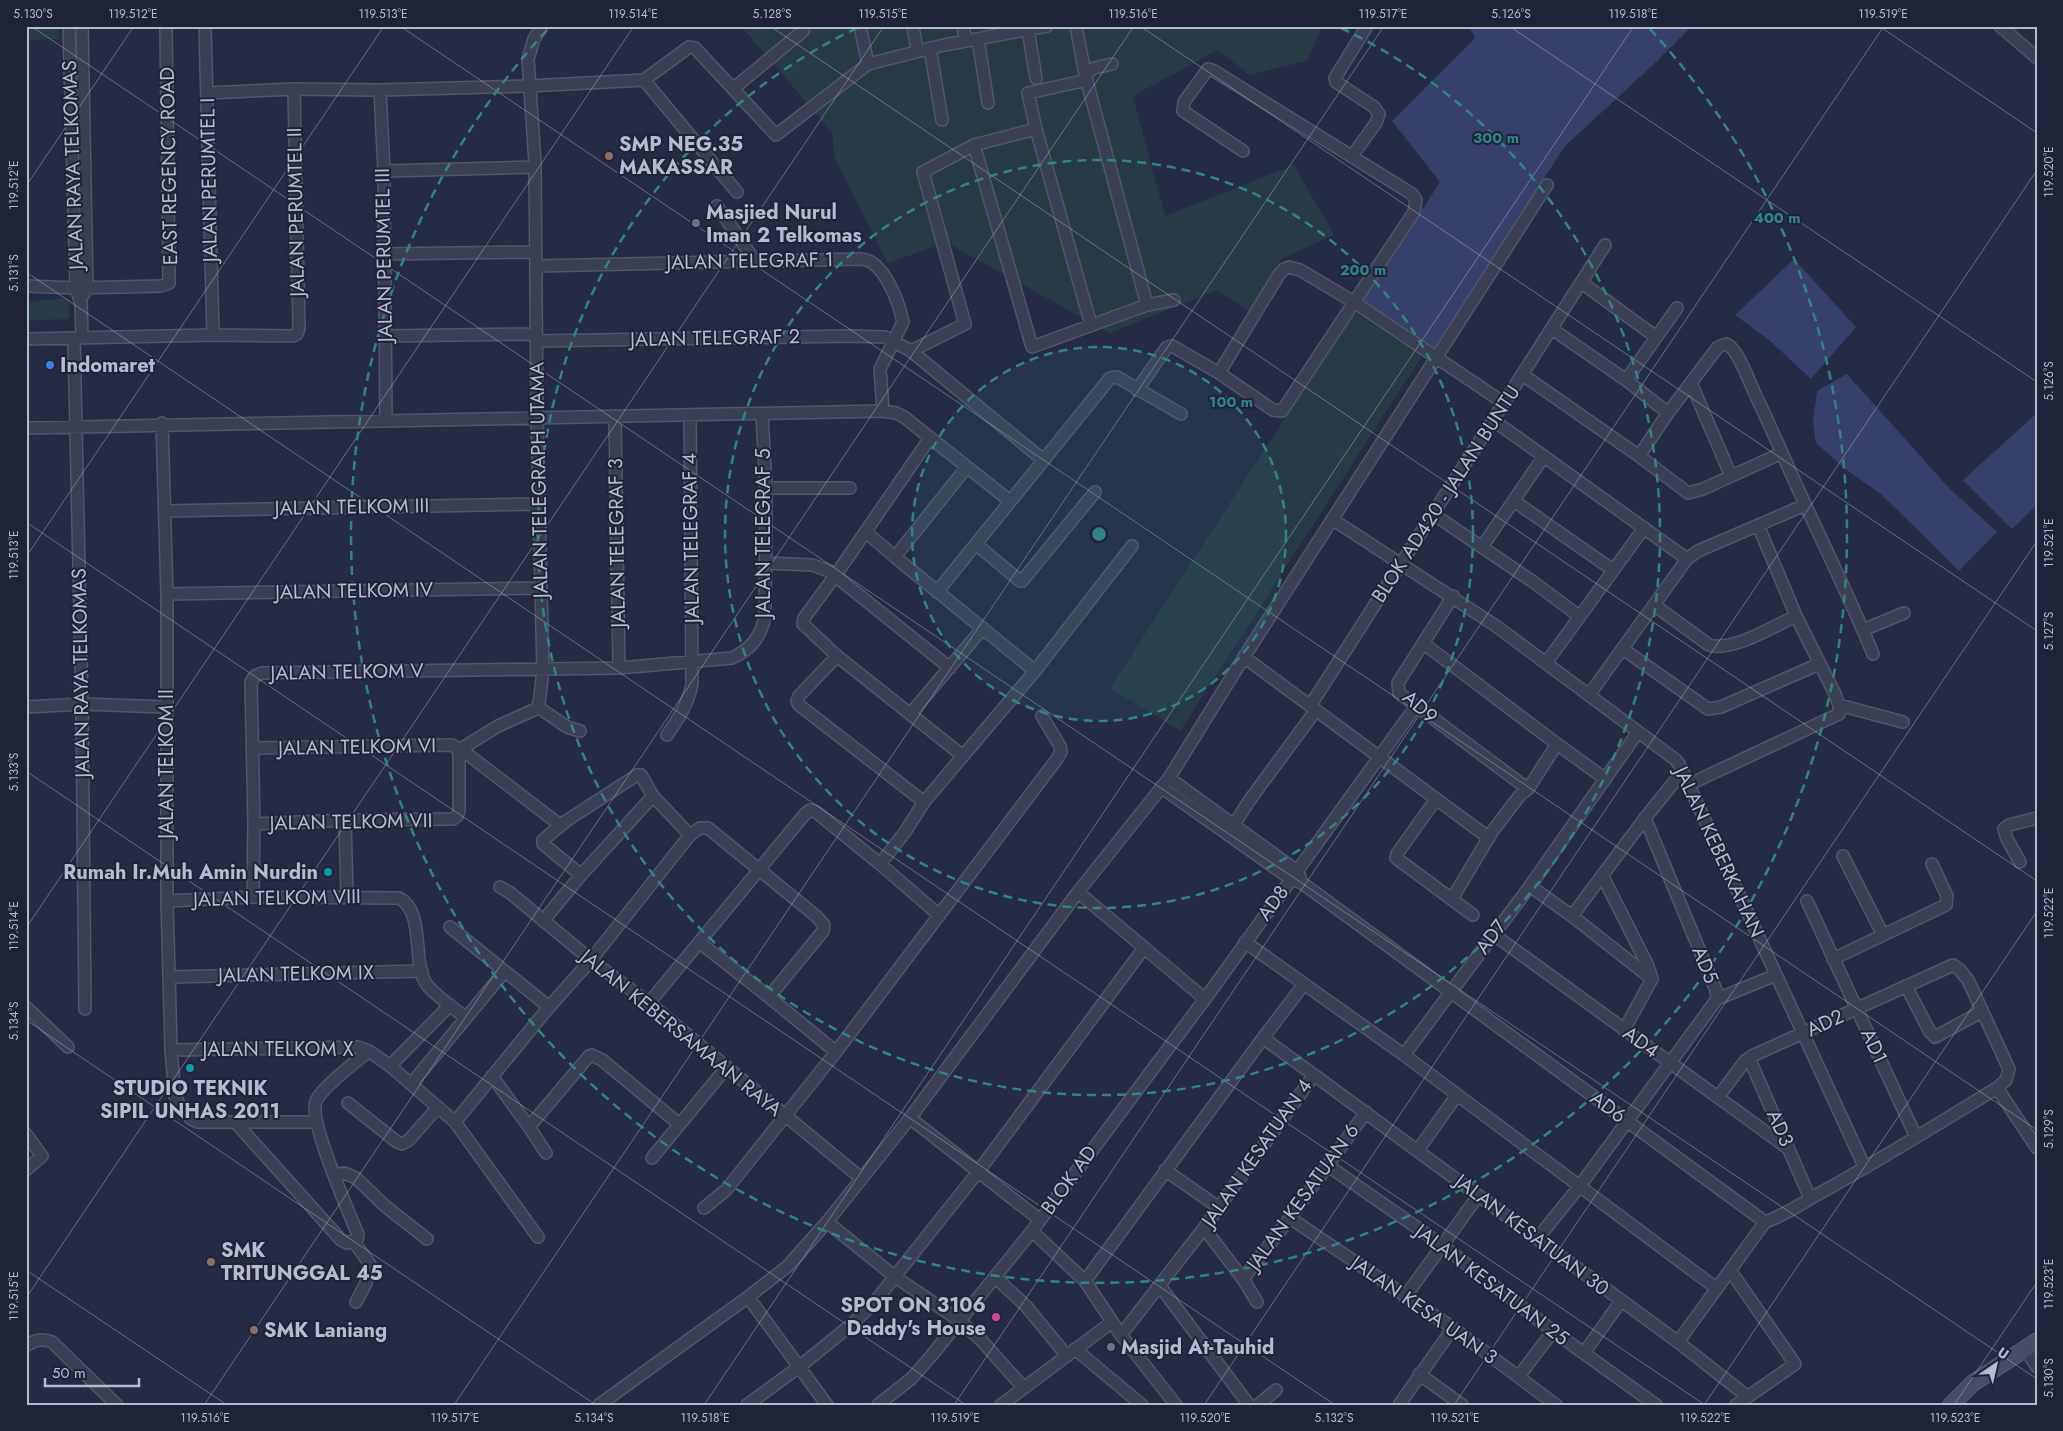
<svg xmlns="http://www.w3.org/2000/svg" width="2063" height="1431" font-family="Jost,sans-serif">
<rect width="100%" height="100%" fill="#252b44"/>
<path fill="#273b45" d="M27 26H59V39L28 40Z
M741 26H1323L1307 61 1250 75 1218 50 1133 96 1165 216 1294 165 1334 235 1281 259 1249 311 1217 290 1110 333 946 242 888 263 835 159 832 132Z
M69 298V319L26 321V302Z
M1354 312 1422 356 1180 731 1110 688Z"/>
<path fill="#37406a" d="M1469 26H1692L1654 64 1565 146 1433 350 1363 301 1440 182 1392 121 1475 38Z
M1794 259 1856 327 1811 379 1769 340 1735 315Z
M1847 374 1948 487 1997 532 1959 571 1882 495 1843 467 1816 443 1813 423 1817 391Z
M2037 413V505L2012 529 1963 480Z"/>
<g fill="none" stroke-linecap="round" stroke-linejoin="round">
<defs>
<path id="minor" d="M69 26 76 288 81 303 82 338
M82 26 87 287 84 294
M205 26 213 335
M860 26 868 64
M913 26 917 51
M963 26 966 41
M1076 26 1085 74
M2000 26 2037 58
M1028 30 1036 78
M978 39 988 103
M930 48 942 120
M644 80 737 192
M734 88 803 31 802 26
M380 90 384 171 386 421
M207 93 294 89 380 90 529 86 644 80 689 47 695 48 776 135 868 64 944 45 1047 26
M1036 129 1028 93 1087 80
M1352 156 1376 123 1379 114 1374 107 1336 82 1335 78 1367 26
M384 171 535 167
M717 206 755 261
M385 254 535 252
M536 266 861 259C884 260 899 303 903 322L880 369 883 411
M1582 283 1656 337
M26 286 76 288 161 286 169 283 166 26
M1147 305 1174 300
M1091 325 1036 129 974 145 1032 347 1147 305 1085 74 1094 68 1112 64
M1552 329 1626 380 1668 413
M386 336 536 334
M74 338 82 704 85 1009
M26 339 213 335 293 336 297 334 299 328 294 89
M536 341 850 336 885 337 911 351 1042 459
M911 351 965 324 923 172 974 145
M1219 373 1278 276 1284 269 1289 267 1300 270 1354 302 1504 403
M1523 375 1639 456 1688 493 1703 489 1782 453
M1626 380 1677 308
M1691 383 1731 476
M1137 390 1167 347 1172 346 1219 373 1273 410 1282 411 1414 212 1416 200 1412 194 1214 71 1208 69 1184 102 1183 111 1243 151
M615 417 619 668
M1493 420 1687 559
M162 423 167 594V901L171 1050 175 1096 182 1110 191 1119 198 1122H317
M26 428C312 420 598 417 883 411L896 413 904 417 1010 501
M930 438 835 576 804 618 803 624 837 656 963 756
M1639 456 1668 413 1718 347 1726 344C1738 348 1750 384 1756 396 1773 431 1788 468 1805 504 1828 554 1852 603 1873 654
M766 488H850
M1514 501 1613 570
M165 511 540 504
M1433 514 1532 581 1579 616
M1332 519 1496 626 1676 760 1680 766 1865 1168
M866 532 895 557 1035 671
M976 544 1020 581H1022L1095 492
M1482 547 1544 456
M895 557 966 468
M766 563 812 565 829 571 950 668
M937 592 1110 378 1117 377 1181 414
M167 594 540 588
M1453 596 1398 683 1399 693 1528 789
M1654 605 1709 645C1733 652 1774 626 1796 616L1758 525
M1863 630 1904 613
M1423 643 1557 744
M1623 649 1708 709 1721 707 1819 664
M1244 657 1489 838
M1546 663 1644 528
M1589 695 1687 559 1698 551 1805 505
M1839 705 1903 722
M1310 706 1605 245
M26 707 82 704 166 707
M538 707 567 727 580 731
M911 713 983 628
M667 735C679 718 688 704 692 684L690 415
M253 748 452 745 459 750
M462 750 560 825
M1169 778 1297 871 1300 877
M1690 784 1839 714V705L1835 694 1796 616
M1161 787 1291 879 1302 883 1765 1222
M1436 799 1397 854 1396 858 1473 915
M924 802 1035 671 1132 546
M345 820 347 896
M254 824 345 820 453 819 457 816 459 811V750L498 726 536 709 539 704 543 670 537 418 535 162 528 59 534 39 542 26
M1230 831 1249 801 1316 710
M690 835 700 828H708L816 916 824 925 823 931 769 997 699 942
M1843 856 1883 935
M2020 862 2007 839 2004 829 2009 825 2037 818
M880 864 939 915
M1602 875 1648 966 1652 979
M1530 886 1572 916 1652 979 1624 1030
M500 887 509 892 591 960 649 1003 861 1178
M1078 892 1205 999
M253 897 254 824 251 682 255 676 262 673 619 668 732 658C751 649 760 638 765 617L766 488 762 414
M1452 899 1492 832 1520 795 1528 789 1557 744 1604 778
M167 901 253 897 399 898C426 912 411 963 427 985 437 997 454 1008 466 1018L505 971
M1807 901 1916 1137
M1572 916 1645 818 1683 771
M543 921 581 875 653 796
M450 927 549 1007
M1493 934 1789 1149
M1245 942 1404 1055 1716 1288
M1833 959 1946 905 1947 896 1932 864
M170 977 422 971
M1906 986 1930 1032 1935 1037 1981 1012
M769 997 836 1052
M1717 999 1776 975
M649 1003 805 814 810 810 816 812 880 864 905 832 924 802 799 705 797 701 799 696 837 656
M26 1007 68 1047
M171 1050 358 1047 369 1051 390 1066 455 1122 538 1237
M1404 1055 1530 886 1638 732
M1749 1058 1810 1198
M390 1066 450 1005
M1314 1075 1678 1342 1748 1397
M492 1076 529 1127 589 1056 592 1055 602 1060 679 1124
M412 1083 466 1018
M1997 1088 2037 1148
M348 1103 397 1142 402 1144 409 1140 438 1107
M910 1118 1078 892 1169 778 1244 657 1547 185
M455 1122 549 1007 591 960 690 835 653 796 641 775H637L566 821 543 840V844L581 875
M236 1123 341 1240 347 1243 357 1239 358 1235C349 1212 308 1120 316 1101 322 1087 357 1061 369 1051
M529 1127 546 1153
M26 1134 42 1156 26 1170
M1418 1150 1457 1095
M652 1158 726 1068
M1327 1165 1442 1245 1553 1331 1656 1405
M1165 1170 1218 1207
M335 1176 344 1173 356 1178 385 1206 427 1239
M704 1208 726 1190 836 1052 1057 759 1061 752 1060 746 1042 716
M1290 1218 1453 1328 1556 1405
M1204 1228 1243 1279 1290 1218 1366 1112
M1032 1231 1085 1281 1121 1335 1176 1405
M1537 1239 1579 1187 1717 999 1716 990 1645 818
M354 1242 370 1264 366 1283 356 1302
M1730 1270 1795 1364 1736 1405
M995 1277 1026 1306 1067 1356
M1243 1279 1257 1302
M1085 1281 1263 1038
M1160 1286 1249 1405
M748 1297 788 1266 827 1222
M1405 1297 1478 1196
M1121 1335 1204 1228 1314 1075 1263 1038 1304 984
M1678 1342 1765 1222C1786 1215 1803 1202 1822 1192 1882 1159 1939 1123 1997 1088L2006 1080 2009 1069 1968 980 1959 969 1953 965 1752 1056 1745 1061 1718 1097
M26 1346C34 1340 42 1338 52 1342L117 1405
M1075 1349 1142 1405
M2025 1349 2037 1367
M1584 1353 1621 1301
M1419 1374 1462 1405
M1519 1376 1553 1331
M1023 1387 981 1340 960 1321 894 1276 827 1222 910 1118 1040 1220
M599 1405 748 1297 827 1405
M747 1405 799 1367 852 1324 873 1304 978 1172 1144 948
M878 1405 912 1378 932 1355 1032 1231 1205 999 1416 706
M1001 1405 1112 1322
M1258 1405 1276 1390
M1399 1405 1453 1328"/>
<path id="secondary" d="M1951 1405 1973 1383 2037 1341"/>
</defs>
<use href="#minor" stroke="#52566b" stroke-width="14"/>
<use href="#secondary" stroke="#52566b" stroke-width="18"/>
<use href="#minor" stroke="#3a3f54" stroke-width="11"/>
<use href="#secondary" stroke="#484c67" stroke-width="15"/>
</g>
<path fill="none" stroke="#b7bbcd" stroke-width="1" stroke-opacity="0.45" d="M31 26 2037 1379M400 26 2037 1130M770 26 2037 881M1140 26 2037 631M1509 26 2037 382M1879 26 2037 133M26 186 134 26M26 272 1705 1405M26 522 1335 1405M26 557 384 26M26 771 966 1405M26 928 634 26M26 1020 596 1405M26 1270 227 1405M26 1298 884 26M204 1405 1134 26M454 1405 1384 26M704 1405 1634 26M954 1405 1884 26M1204 1405 2037 170M1454 1405 2037 541M1704 1405 2037 911M1954 1405 2037 1282"/>
<circle cx="1099" cy="534" r="187" fill="#318481" fill-opacity=".12"/>
<g fill="none" stroke="#318481" stroke-width="2.5" stroke-dasharray="9 6">
<circle cx="1099" cy="534" r="187"/>
<circle cx="1099" cy="534" r="374"/>
<path d="M1341 28A561 561 0 1 1 857 28"/>
<path d="M1650 29A748 748 0 1 1 548 29"/>
</g>
<g fill="#8d6e63" stroke="#1f2339" stroke-width="2">
<circle cx="609" cy="156" r="5"/>
<circle cx="211" cy="1262" r="5"/>
<circle cx="254" cy="1330" r="5"/>
</g>
<g fill="#6b7280" stroke="#1f2339" stroke-width="2">
<circle cx="696" cy="223" r="5"/>
<circle cx="1111" cy="1347" r="5"/>
</g>
<circle fill="#3f7fe0" stroke="#1f2339" stroke-width="2" cx="50" cy="365" r="5"/>
<g fill="#0f9aa8" stroke="#1f2339" stroke-width="2">
<circle cx="328" cy="872" r="5"/>
<circle cx="190" cy="1068" r="5"/>
</g>
<circle fill="#d1479c" stroke="#1f2339" stroke-width="2" cx="996" cy="1317" r="5"/>
<g text-anchor="middle" dominant-baseline="central" stroke-width="4" stroke-linejoin="round" paint-order="stroke">
<g font-size="20" font-weight="bold" fill="#b7bbcd" stroke="#1f2339" text-anchor="start">
<text x="619" y="144">SMP NEG.35<tspan x="619" dy="23">MAKASSAR</tspan></text>
<text x="706" y="212">Masjied Nurul<tspan x="706" dy="23">Iman 2 Telkomas</tspan></text>
<text x="60" y="365">Indomaret</text>
<text x="318" y="872" text-anchor="end">Rumah Ir.Muh Amin Nurdin</text>
<text x="190" y="1088" text-anchor="middle">STUDIO TEKNIK<tspan x="190" dy="23">SIPIL UNHAS 2011</tspan></text>
<text x="221" y="1250">SMK<tspan x="221" dy="23">TRITUNGGAL 45</tspan></text>
<text x="986" y="1305" text-anchor="end">SPOT ON 3106<tspan x="986" dy="23">Daddy's House</tspan></text>
<text x="264" y="1330">SMK Laniang</text>
<text x="1121" y="1347">Masjid At-Tauhid</text>
</g>
<g font-size="20" fill="#b7bbcd" stroke="#1f2339">
<text transform="translate(73 165) rotate(-92)">JALAN RAYA TELKOMAS</text>
<text transform="translate(169 166) rotate(-91)">EAST REGENCY ROAD</text>
<text transform="translate(209 180) rotate(-91)">JALAN PERUMTEL I</text>
<text transform="translate(296 212) rotate(-91)">JALAN PERUMTEL II</text>
<text transform="translate(384 255) rotate(-91)">JALAN PERUMTEL III</text>
<text transform="translate(750 261) rotate(-1)">JALAN TELEGRAF 1</text>
<text transform="translate(715 338) rotate(-1)">JALAN TELEGRAF 2</text>
<text transform="translate(539 480) rotate(-91)">JALAN TELEGRAPH UTAMA</text>
<text transform="translate(1446 494) rotate(-57)">BLOK AD420 - JALAN BUNTU</text>
<text transform="translate(352 507) rotate(-1)">JALAN TELKOM III</text>
<text transform="translate(763 533) rotate(-90)">JALAN TELEGRAF 5</text>
<text transform="translate(691 538) rotate(-91)">JALAN TELEGRAF 4</text>
<text transform="translate(617 543) rotate(-91)">JALAN TELEGRAF 3</text>
<text transform="translate(354 591) rotate(-1)">JALAN TELKOM IV</text>
<text transform="translate(347 672) rotate(-1)">JALAN TELKOM V</text>
<text transform="translate(81 673) rotate(-91)">JALAN RAYA TELKOMAS</text>
<text transform="translate(1420 707) rotate(41)">AD9</text>
<text transform="translate(357 747) rotate(-1)">JALAN TELKOM VI</text>
<text transform="translate(166 764) rotate(-90)">JALAN TELKOM II</text>
<text transform="translate(351 822) rotate(-1)">JALAN TELKOM VII</text>
<text transform="translate(1719 852) rotate(65)">JALAN KEBERKAHAN</text>
<text transform="translate(277 898) rotate(-1)">JALAN TELKOM VIII</text>
<text transform="translate(1273 903) rotate(-54)">AD8</text>
<text transform="translate(1491 937) rotate(-53)">AD7</text>
<text transform="translate(1705 965) rotate(68)">AD5</text>
<text transform="translate(296 974) rotate(-1)">JALAN TELKOM IX</text>
<text transform="translate(1825 1023) rotate(-25)">AD2</text>
<text transform="translate(681 1033) rotate(39)">JALAN KEBERSAMAAN RAYA</text>
<text transform="translate(1641 1042) rotate(36)">AD4</text>
<text transform="translate(1874 1046) rotate(65)">AD1</text>
<text x="278" y="1049">JALAN TELKOM X</text>
<text transform="translate(1608 1107) rotate(37)">AD6</text>
<text transform="translate(1780 1128) rotate(66)">AD3</text>
<text transform="translate(1257 1153) rotate(-55)">JALAN KESATUAN 4</text>
<text transform="translate(1069 1180) rotate(-54)">BLOK AD</text>
<text transform="translate(1303 1197) rotate(-54)">JALAN KESATUAN 6</text>
<text transform="translate(1532 1235) rotate(37)">JALAN KESATUAN 30</text>
<text transform="translate(1492 1285) rotate(37)">JALAN KESATUAN 25</text>
<text transform="translate(1424 1310) rotate(35)">JALAN KESA UAN 3</text>
</g>
</g>
<circle cx="1099" cy="534" r="8" fill="#318481" stroke="#1f2339" stroke-width="2.5"/>
<g font-size="15" text-anchor="middle" font-weight="bold" fill="#318481" stroke="#1f2339" stroke-width="4" stroke-linejoin="round" paint-order="stroke">
<text x="1496" y="143">300 m</text>
<text x="1777" y="223">400 m</text>
<text x="1363" y="275">200 m</text>
<text x="1231" y="407">100 m</text>
</g>
<rect width="2063" height="1431" fill="none" stroke="#1f2339" stroke-width="55"/>
<g transform="translate(1996 1364) rotate(34)" stroke="#1f2339" stroke-width="4" paint-order="stroke">
<path d="M0-4L9 19L0 12L-9 19Z" fill="#b7bbcd"/>
<text y="-8" font-size="14" font-weight="bold" text-anchor="middle" fill="#b7bbcd">U</text>
</g>
<path d="M45 1378v8h94v-8" fill="none" stroke="#b7bbcd" stroke-width="2.5"/>
<text x="52" y="1378" font-size="15" fill="#b7bbcd" stroke="#1f2339" stroke-width="4" paint-order="stroke">50 m</text>
<rect x="28" y="28" width="2008" height="1376" fill="none" stroke="#b7bbcd" stroke-width="2"/>
<g font-size="12" text-anchor="middle" fill="#b7bbcd">
<text x="33" y="18">5.130°S</text>
<text x="133" y="18">119.512°E</text>
<text x="383" y="18">119.513°E</text>
<text x="633" y="18">119.514°E</text>
<text x="772" y="18">5.128°S</text>
<text x="883" y="18">119.515°E</text>
<text x="1133" y="18">119.516°E</text>
<text x="1383" y="18">119.517°E</text>
<text x="1511" y="18">5.126°S</text>
<text x="1633" y="18">119.518°E</text>
<text x="1883" y="18">119.519°E</text>
<text transform="translate(2049 172) rotate(-90)" y="4">119.520°E</text>
<text transform="translate(14 185) rotate(-90)" y="4">119.512°E</text>
<text transform="translate(14 273) rotate(-90)" y="4">5.131°S</text>
<text transform="translate(2049 381) rotate(-90)" y="4">5.126°S</text>
<text transform="translate(2049 543) rotate(-90)" y="4">119.521°E</text>
<text transform="translate(14 555) rotate(-90)" y="4">119.513°E</text>
<text transform="translate(2049 631) rotate(-90)" y="4">5.127°S</text>
<text transform="translate(14 772) rotate(-90)" y="4">5.133°S</text>
<text transform="translate(2049 913) rotate(-90)" y="4">119.522°E</text>
<text transform="translate(14 926) rotate(-90)" y="4">119.514°E</text>
<text transform="translate(14 1021) rotate(-90)" y="4">5.134°S</text>
<text transform="translate(2049 1129) rotate(-90)" y="4">5.129°S</text>
<text transform="translate(2049 1284) rotate(-90)" y="4">119.523°E</text>
<text transform="translate(14 1296) rotate(-90)" y="4">119.515°E</text>
<text transform="translate(2049 1378) rotate(-90)" y="4">5.130°S</text>
<text x="205" y="1422">119.516°E</text>
<text x="455" y="1422">119.517°E</text>
<text x="594" y="1422">5.134°S</text>
<text x="705" y="1422">119.518°E</text>
<text x="955" y="1422">119.519°E</text>
<text x="1205" y="1422">119.520°E</text>
<text x="1334" y="1422">5.132°S</text>
<text x="1455" y="1422">119.521°E</text>
<text x="1705" y="1422">119.522°E</text>
<text x="1955" y="1422">119.523°E</text>
</g>
</svg>
